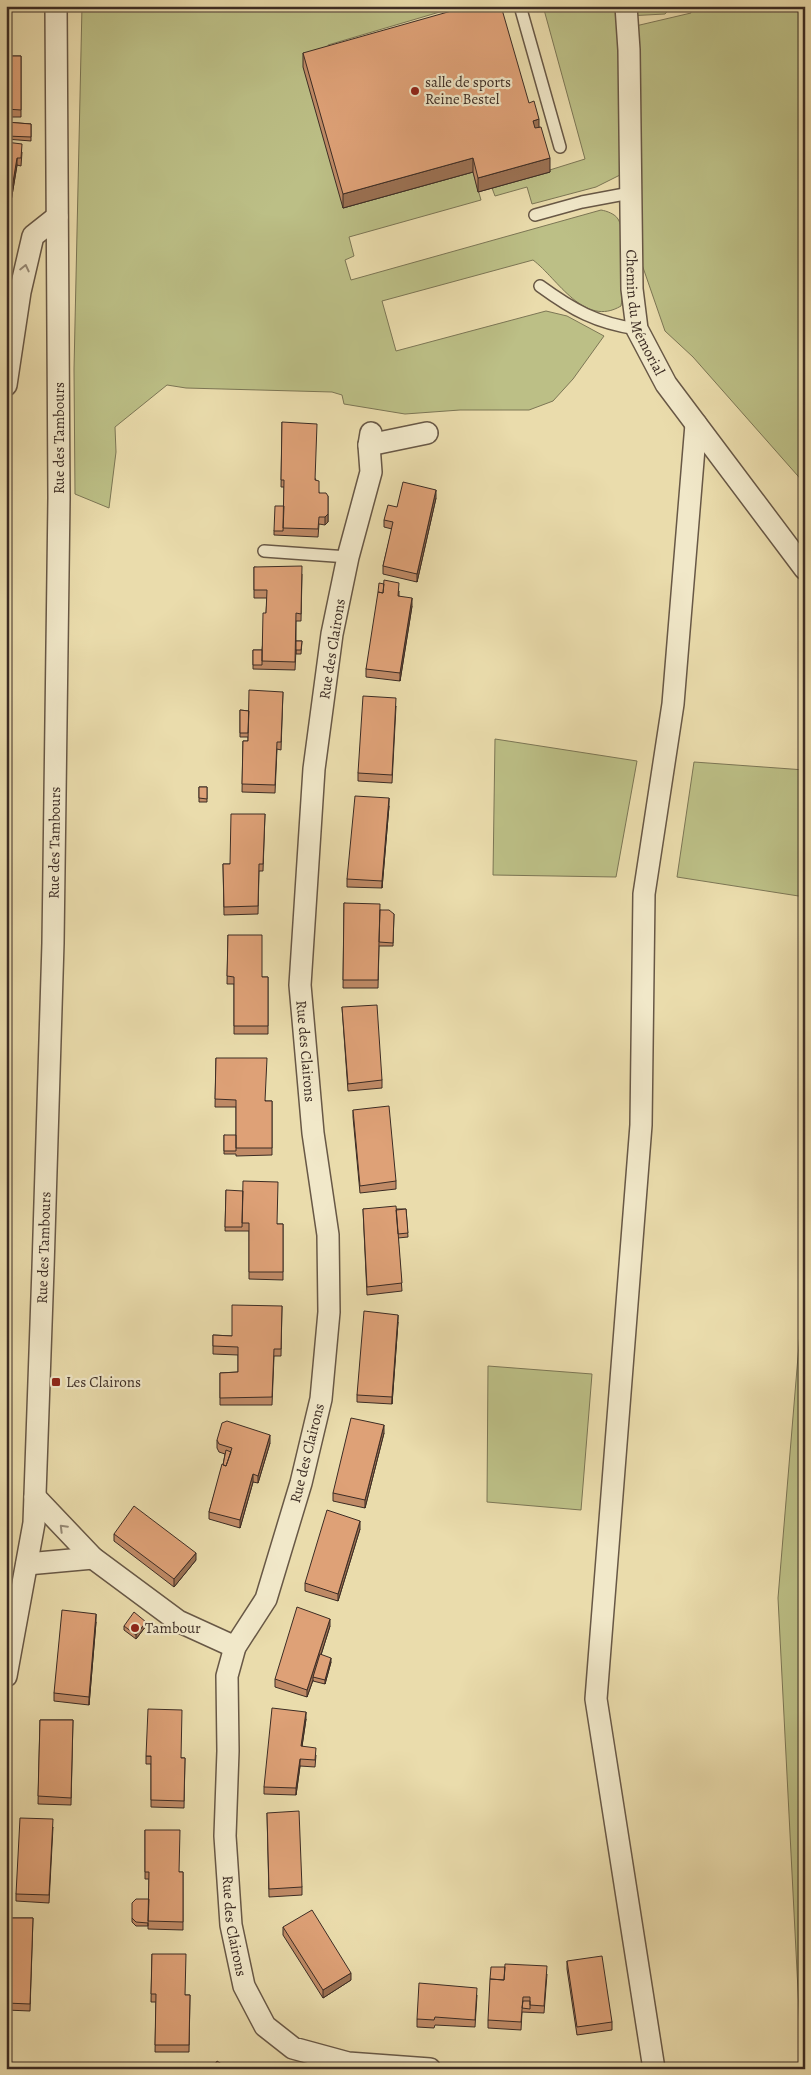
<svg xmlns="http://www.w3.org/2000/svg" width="811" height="2075" font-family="Alegreya,serif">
<rect width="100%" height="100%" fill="#eadcac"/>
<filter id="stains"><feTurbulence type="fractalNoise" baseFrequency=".004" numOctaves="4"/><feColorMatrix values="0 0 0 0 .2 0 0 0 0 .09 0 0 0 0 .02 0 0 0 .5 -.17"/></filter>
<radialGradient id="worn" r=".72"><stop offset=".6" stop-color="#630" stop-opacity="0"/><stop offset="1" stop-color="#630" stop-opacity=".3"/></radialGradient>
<path fill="#bcbf86" stroke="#7c7655" d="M82 6H460L328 45 332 59 343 208 473 172 481 200 349 237 354 256 345 260 351 280 601 210C607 211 615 214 618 219 628 235 624 288 621 306 584 328 558 279 533 260L382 301 396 351 546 311 567 316 604 336 573 379 553 401 529 410H460L405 414 344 404 342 395 332 392 186 388 167 385 115 427 116 452 109 508 75 494 74 369Z
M543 6H672L665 14 627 16V28L691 13 690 6H805V484L693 357 665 331 630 230V170L596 187 532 204 527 187 495 196 492 188 585 159Z
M495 739 637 761 616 877 493 875Z
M694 762 805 770V897L677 877Z
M805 1272V2069H802L778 1598Z
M488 1366 592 1374 581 1510 487 1502Z"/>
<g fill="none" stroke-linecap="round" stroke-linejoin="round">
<defs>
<path id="service" d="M520 6 560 147
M535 215 582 202 630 193
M540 286C573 310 596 323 637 329
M264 551 348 557"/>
<g id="minor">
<path id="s1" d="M626 6 629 50 632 289 637 329 666 384 805 569"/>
<path d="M6 385 20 292 33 236 57 217"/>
<path id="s2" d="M371 433 369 445 371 472 348 557 332 634 314 769 300 985 313 1133 328 1235 329 1312 321 1399 301 1483 266 1599 235 1647 227 1676 228 1751 225 1836 231 1925 244 1986 265 2026 293 2048 348 2063 430 2069"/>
<path d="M369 445 427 433"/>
<path d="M35 1497 93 1558 178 1621 235 1647"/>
<path d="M27 1564 93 1558"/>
<path id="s3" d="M6 1676 34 1523 43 1268 53 943 59 498 56 6"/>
<path d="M654 2069 596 1699 641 1125 644 894 673 704 696 424"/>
</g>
</defs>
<use href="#service" stroke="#685846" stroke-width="14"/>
<use href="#minor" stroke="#685846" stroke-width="24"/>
<use href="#service" stroke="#f1e8c9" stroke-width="11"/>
<use href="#minor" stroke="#f1e8c9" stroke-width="21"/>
</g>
<path fill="#bf8a66" stroke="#3c2c24" d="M303 53 529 103 539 127 550 172 478 192 473 172 343 208 303 67Z
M6 56H21V117H6Z
M6 122 31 124V141L6 139Z
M6 142 22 152 21 166 17 165 6 232Z
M282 422 316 480 319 493 328 496V522L325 525 319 524 318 537 274 535V531L284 506V487H281Z
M436 498 417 582 383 574V566L392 529 384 527V520L397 507Z
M254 567 302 574 301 621H296V641H302L301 654H296V649L295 670 253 669V650H262L266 613 267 598H254Z
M399 591V596L412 606 400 681 366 677V669Z
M283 692 281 750 277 749 275 793 242 792 243 741H248V737H240V710L249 711Z
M396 706 392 783 358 781V773Z
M199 787H207V802H199Z
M389 806 382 888 347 887V879Z
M265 814 263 871H259L258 914 224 915 223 864H230Z
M344 903 380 910 394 914 393 946H379L378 988H343Z
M228 935 262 977H268V1034H234V984H227Z
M342 1007 382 1080V1088L348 1091Z
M216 1058 266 1101H272V1155L236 1156V1154H224V1135L236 1138V1107H215Z
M6 1063H8L9 1090H6Z
M353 1110 396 1181V1189L360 1193 353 1117Z
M226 1190 277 1224H283V1280L249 1279V1231H225Z
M363 1209H406L408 1237 398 1238 402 1291 367 1295Z
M282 1306 281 1356H274L272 1405H220V1373L238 1372V1355L213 1354V1335L232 1336Z
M398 1322 392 1404 357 1402V1395Z
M384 1433 365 1508 333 1501V1493Z
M217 1440 270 1443 258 1483 253 1482 240 1528 209 1519V1512L223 1465 225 1454 219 1452 217 1448Z
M360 1529 338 1601 305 1591V1583Z
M114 1534 196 1560 174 1587 114 1541Z
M96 1622 89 1705 54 1701V1693Z
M124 1626H146L136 1639 124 1630Z
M330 1626 321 1655 331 1662 325 1684 313 1681V1680L307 1697 275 1687V1679Z
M306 1719 302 1746 316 1755 315 1767 300 1766 296 1795 264 1794V1787Z
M40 1720H73L71 1805 38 1804Z
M146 1756 185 1758 184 1808 151 1807V1764H146Z
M267 1813 302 1887V1895L269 1897Z
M53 1827 49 1903 16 1901V1894Z
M145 1830 179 1872H183V1930L148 1929V1923V1926H136L132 1922V1918L149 1899V1879H145Z
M6 1918H33L30 2011 6 2010Z
M283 1927 351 1980 323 1998 283 1935Z
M152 1954 185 1995H190L189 2052H155L156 2002H151Z
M567 1961 612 2022V2030L577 2035 567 1969Z
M547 1974 544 2013 522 2012 521 2030 488 2028V2020Z
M477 1995 475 2027 435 2025 434 2028 417 2027V2019Z"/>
<path fill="#9b7153" stroke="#3c2c24" d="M539 119V133L533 135V121Z
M17 158V165L6 232V224Z
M473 158V172L343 208V194Z
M550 158V172L478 192V178Z
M436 490V498L417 582V574Z
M328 514V522L325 525V517Z
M412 598V606L400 681V673Z
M389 798V806L382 888V881Z
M398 1315V1322L392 1404V1397Z
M384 1425V1433L365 1508V1500Z
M270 1435V1443L258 1483V1476Z
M253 1474V1482L240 1528V1520Z
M360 1521V1529L338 1601V1594Z
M196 1553V1560L174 1587V1579Z
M96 1614V1622L89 1705V1697Z
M330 1619V1626L314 1677H313V1680L307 1697V1690Z
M146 1622V1626L136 1639V1635Z
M331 1658V1662L325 1684V1680Z
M306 1712V1719L301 1753V1746Z
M300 1759V1766L296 1795V1788Z
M351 1973V1980L323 1998V1990Z"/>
<path fill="#dea177" stroke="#3c2c24" d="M469 6H501L529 103 534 101 539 119 533 121 535 128 541 127 550 158 478 178 473 158 343 194 303 53Z
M6 56H21V110L6 109Z
M6 122 31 124V137L6 136Z
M6 142 22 144 21 158H17L6 224Z
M282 422 317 424 315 480 319 481V493H326L328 496V514L325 517H319L318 529 283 528 284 480H281Z
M403 482 436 490 417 574 383 566 393 522 384 520 388 505 397 507Z
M275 506H284L283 531H274Z
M302 566 301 614 296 613 295 662 262 661 263 613H266L267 590H254V567Z
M384 580 399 583 398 596 412 598 400 673 366 669 378 592 383 593Z
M379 583 384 584 383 593 378 592Z
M296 641H302L301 650H296Z
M253 650H262V665H253Z
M249 690 283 692 281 742H277L275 785 242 784 243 741H248Z
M363 696 396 698 392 775 358 773Z
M240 710 249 711 248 733H240Z
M199 787H207V799L199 798Z
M355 796 389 798 382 881 347 879Z
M231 814H265L263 864H259L258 906 224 907 223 864H230Z
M344 903 380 904 378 980H343Z
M380 910H389L394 914 393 943 379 942Z
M228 935H262V977H268V1026H234V977L227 976Z
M377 1005 382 1080 348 1084 342 1007Z
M216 1058H267L265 1101H272V1148H236V1100L215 1099Z
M6 1063H8L9 1086H6Z
M389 1106 396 1181 360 1186 353 1110Z
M224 1135H236V1151H224Z
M243 1181 278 1182 277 1224H283V1272H249V1223H242Z
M226 1190 243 1191 242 1227H225Z
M396 1206 402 1283 367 1287 363 1209Z
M406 1209 408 1233 398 1234 396 1210Z
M232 1305 282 1306 281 1349H274L272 1397 220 1398V1373L238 1372V1347L213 1346V1335L232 1336Z
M364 1311 398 1315 392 1397 357 1395Z
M351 1418 384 1425 365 1500 333 1493Z
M227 1421 270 1435 258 1476 253 1474 240 1520 209 1512 222 1464 226 1466 232 1448 219 1444 217 1440 222 1423Z
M226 1450 231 1452 226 1466 223 1465Z
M134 1506 196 1553 174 1579 114 1534Z
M327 1510 360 1521 338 1594 305 1583Z
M297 1607 330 1619 307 1690 275 1679Z
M62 1610 96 1614 89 1697 54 1693Z
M134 1612 146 1622 136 1635 124 1626Z
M320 1654 331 1658 325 1680 313 1677Z
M272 1708 306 1712 301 1746 316 1748 315 1760 300 1759 296 1788 264 1787Z
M148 1709 182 1710 181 1758H185L184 1801 151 1800V1756H146Z
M40 1720H73L71 1798 38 1796Z
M299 1811 302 1887 269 1889 267 1813Z
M20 1818 53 1819 49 1895 16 1894Z
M145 1830H180L179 1872H183V1922L148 1921 149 1872H145Z
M136 1899H149L148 1923 136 1922 132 1918V1903Z
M312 1910 351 1973 323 1990 283 1927Z
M6 1918H33L30 2004 6 2003Z
M152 1954H186L185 1995H190L189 2045H155L156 1994H151Z
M602 1956 612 2022 577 2027 567 1961Z
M505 1964 547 1966 544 2006 530 2005V1997H523L521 2022 488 2020 490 1979 504 1980Z
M491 1967H505L504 1980 490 1979Z
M419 1983 477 1988 475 2020 435 2017 434 2020 417 2019Z
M523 2001H530V2009L522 2008Z
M217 2061 229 2069H212Z"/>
<defs><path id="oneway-chevron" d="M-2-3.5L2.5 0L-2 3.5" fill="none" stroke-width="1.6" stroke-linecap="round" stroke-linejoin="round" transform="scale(1.25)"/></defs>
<g stroke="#968a76">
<use href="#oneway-chevron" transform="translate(25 268) rotate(-77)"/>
<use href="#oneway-chevron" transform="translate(63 1528) rotate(-135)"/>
</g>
<g fill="#8f2418" stroke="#f1e8c9" stroke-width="2">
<circle cx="415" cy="91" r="5"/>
<rect x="51" y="1377" width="10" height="10" rx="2.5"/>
<circle cx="135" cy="1628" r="5"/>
</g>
<g text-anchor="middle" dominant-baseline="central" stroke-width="4.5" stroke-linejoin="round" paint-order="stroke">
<g font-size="15" fill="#3c2c24" stroke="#f1e8c9" text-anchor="start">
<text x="425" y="82">salle de sports<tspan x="425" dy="17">Reine Bestel</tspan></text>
<text x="66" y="1382">Les Clairons</text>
<text x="145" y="1628">Tambour</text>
</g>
<g font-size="15" fill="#3c2c24" stroke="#f1e8c9">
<text stroke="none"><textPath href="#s1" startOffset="309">Chemin du Mémorial</textPath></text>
<text transform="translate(59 438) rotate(-90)">Rue des Tambours</text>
<text transform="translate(332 649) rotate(-81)">Rue des Clairons</text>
<text stroke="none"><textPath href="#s3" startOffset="836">Rue des Tambours</textPath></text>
<text stroke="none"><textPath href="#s2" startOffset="625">Rue des Clairons</textPath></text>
<text stroke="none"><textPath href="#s3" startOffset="431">Rue des Tambours</textPath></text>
<text transform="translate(307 1453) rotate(-76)">Rue des Clairons</text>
<text stroke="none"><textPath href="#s2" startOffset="1520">Rue des Clairons</textPath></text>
</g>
</g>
<rect width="811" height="2075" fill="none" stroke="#eadcac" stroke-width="25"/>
<rect x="8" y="8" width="796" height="2060" fill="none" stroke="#3c2c24" stroke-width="2.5"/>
<rect x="12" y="12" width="786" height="2050" fill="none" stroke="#3c2c24"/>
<rect width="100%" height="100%" filter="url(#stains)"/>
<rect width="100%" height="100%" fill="url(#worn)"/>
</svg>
